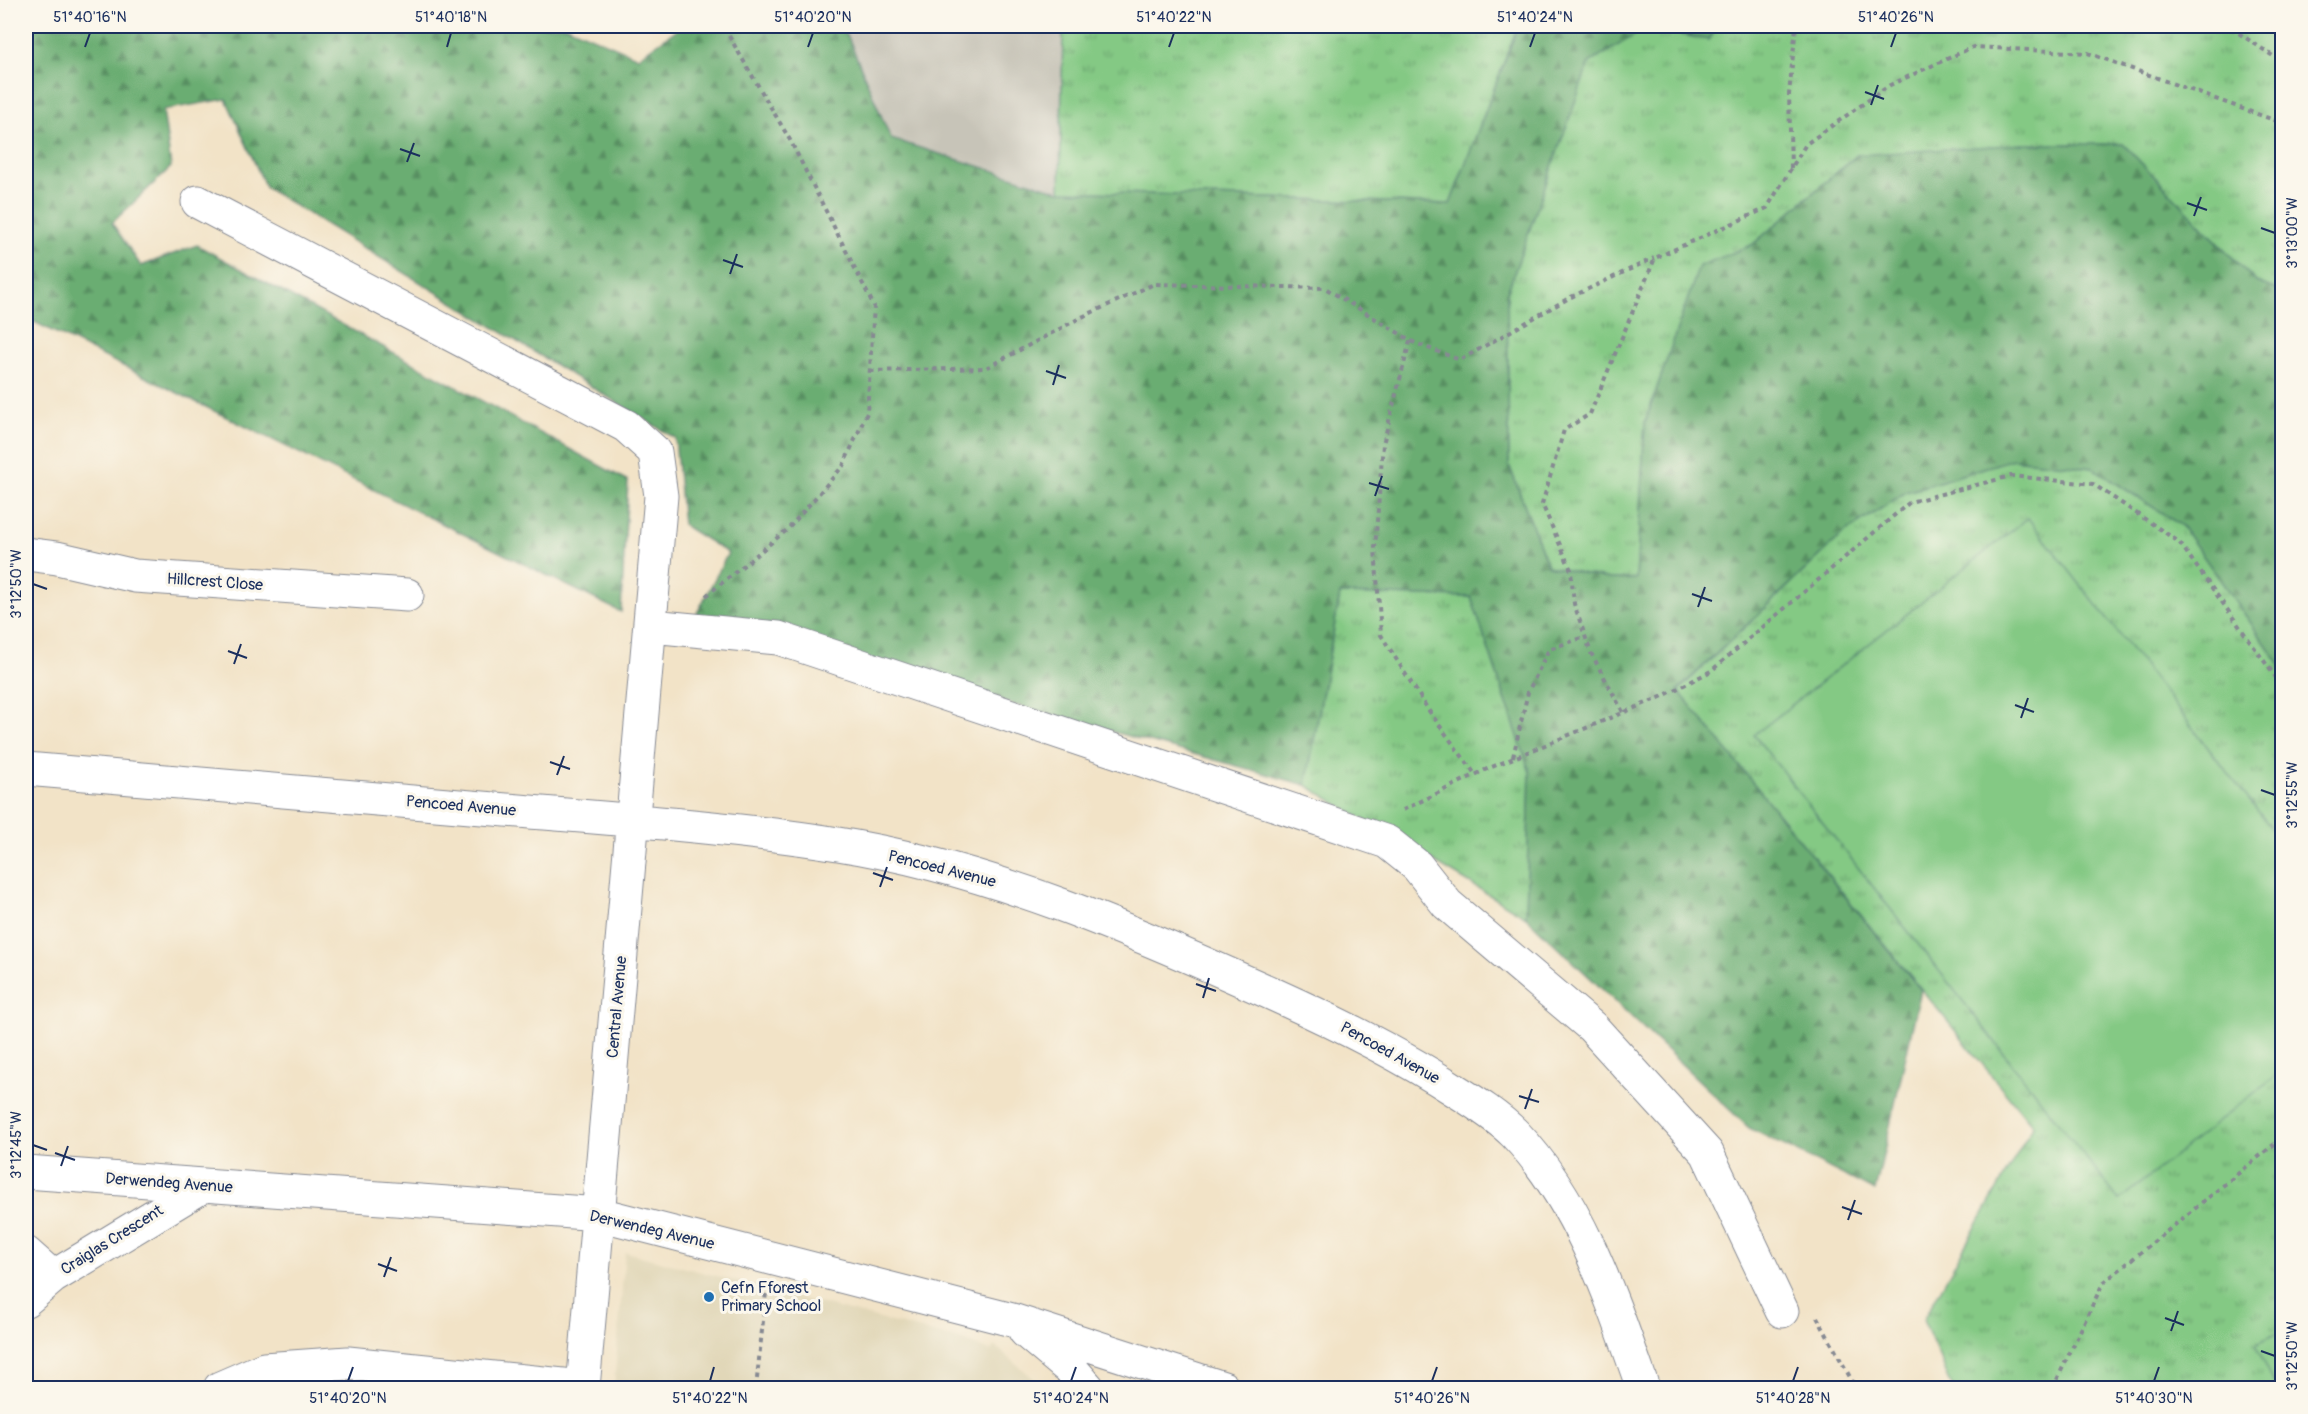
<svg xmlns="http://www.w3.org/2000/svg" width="2308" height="1414" font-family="Pangolin,sans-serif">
<defs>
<pattern id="grass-tufts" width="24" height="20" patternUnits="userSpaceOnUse" patternTransform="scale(1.5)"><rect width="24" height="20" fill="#84c984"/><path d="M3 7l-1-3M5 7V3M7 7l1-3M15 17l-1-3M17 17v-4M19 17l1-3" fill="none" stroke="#6ba46f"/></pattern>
<pattern id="forest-firs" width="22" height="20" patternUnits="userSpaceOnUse" patternTransform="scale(1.5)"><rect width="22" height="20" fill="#6bad72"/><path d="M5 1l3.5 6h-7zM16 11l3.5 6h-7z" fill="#578d61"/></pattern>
</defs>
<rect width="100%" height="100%" fill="#fbf7ec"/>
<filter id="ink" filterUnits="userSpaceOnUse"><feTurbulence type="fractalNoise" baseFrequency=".0167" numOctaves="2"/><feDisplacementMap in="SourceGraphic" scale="12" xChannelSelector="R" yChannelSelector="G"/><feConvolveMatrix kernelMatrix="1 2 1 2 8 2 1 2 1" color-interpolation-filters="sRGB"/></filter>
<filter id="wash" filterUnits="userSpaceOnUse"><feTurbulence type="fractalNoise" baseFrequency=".008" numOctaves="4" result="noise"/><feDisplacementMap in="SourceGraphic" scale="24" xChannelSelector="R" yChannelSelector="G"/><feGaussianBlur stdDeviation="1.35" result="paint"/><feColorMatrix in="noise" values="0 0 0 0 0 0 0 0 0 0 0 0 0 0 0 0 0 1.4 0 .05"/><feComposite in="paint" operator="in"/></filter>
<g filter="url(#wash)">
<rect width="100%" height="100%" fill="#f2e3c7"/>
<path fill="#e1d7b8" d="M625 1252 971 1343 990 1351 995 1346 1045 1388H614Z"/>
<path fill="#c7c4b8" d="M834 26H1063L1060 191 891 139 848 37Z"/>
<path fill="url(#grass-tufts)" stroke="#507c71" stroke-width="1.5" d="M1063 26H1518L1450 204 1060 191Z
M1718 26H2282V292L2256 282 2123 144 1857 155 1752 245 1699 267 1645 423 1636 579H1609L1548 566 1509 465 1507 293 1589 62 1646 28 1709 40Z
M2013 459 2093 468 2182 526 2282 667V1388H1953L1923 1320 2033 1126 1678 691 1844 533 1906 492Z
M1340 594 1471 597 1530 772 1526 917 1306 785Z"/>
<path fill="url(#forest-firs)" stroke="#436e68" stroke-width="1.5" d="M36 26H567L638 57 682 26H834L848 37 891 139 1059 191 1450 204 1518 26H1718L1709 40 1646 28 1589 63 1507 293 1509 465 1548 566 1609 579H1636L1645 423 1699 266 1752 245 1857 155 2023 144H2123L2256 282 2282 292V667L2182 526 2093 468 2013 459 1906 492 1844 533 1678 690 1921 990 1875 1191 1749 1128 1526 917 1530 772 1471 597 1340 594 1306 785 695 617 728 553 683 525 675 438 266 188 226 99 163 110 171 167 112 223 141 266 197 245 628 481 621 612 26 318V55Z"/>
<path fill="#84c984" stroke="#507c71" stroke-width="1.5" d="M2028 518 2282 842V1071L2119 1200 1754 735Z
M2282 1331V1388H2277L2255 1344Z"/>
</g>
<g filter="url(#ink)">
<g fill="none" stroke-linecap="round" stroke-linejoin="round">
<defs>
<path id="minor" d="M198 202 626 426 655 452 661 496 583 1388
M26 554 57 558 135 576 407 595
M651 626 778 638 1387 842 1417 866 1447 904 1592 1027 1707 1153 1782 1311
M26 769C186 783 346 796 506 810 616 819 729 827 838 844 990 868 1136 932 1275 995 1337 1023 1398 1053 1455 1090 1476 1103 1498 1117 1515 1134 1581 1203 1612 1300 1643 1388
M26 1172 599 1214 1012 1320 1223 1388
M26 1253 53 1277
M26 1300 53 1277 203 1186
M1025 1331 1075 1373 1088 1388
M220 1388 264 1369 348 1363 583 1387"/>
</defs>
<use href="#minor" stroke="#868992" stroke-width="35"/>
<path stroke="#868992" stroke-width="4" stroke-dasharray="4.5 4.5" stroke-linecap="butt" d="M2213 26 2234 30 2282 62
M1791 168 1789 94 1796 26
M1410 341 1383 444 1375 548 1381 635 1429 711 1475 774
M870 371 986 368 1082 317 1154 284 1325 288 1415 343 1460 360 1569 298 1654 258
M706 596 788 529 843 466 867 413 874 306 790 140 726 31 725 26
M1623 712 1591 653 1574 604 1571 570 1542 504 1564 430 1590 414 1655 258 1767 208 1806 144 1890 85 1973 47 2088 53 2282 123
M1513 757 1528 692 1549 649 1585 637
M1403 810 1487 769 1661 697 1711 671 1910 502 2011 476 2093 484 2179 542 2282 686
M1817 1317 1856 1388
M756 1388 766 1292
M2053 1388 2103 1283 2282 1138"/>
<use href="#minor" stroke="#fff" stroke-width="33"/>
</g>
</g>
<path fill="none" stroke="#1b2f5e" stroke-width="2" d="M85 47 90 33M447 47 451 33M808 47 813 33M1169 47 1174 33M1530 47 1535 33M1891 47 1896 33M1865 92 1884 99M1871 105 1878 85M400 149 420 156M407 162 414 143M2187 203 2207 210M2194 216 2201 197M2261 228 2275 233M723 260 743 267M730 274 737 254M1046 371 1066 378M1053 385 1059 365M1369 483 1389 489M1375 496 1382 476M33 584 47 589M1692 594 1712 601M1698 607 1705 587M228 651 247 658M234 664 241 644M2015 705 2034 712M2021 718 2028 698M550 762 570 769M557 775 564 756M2261 790 2275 795M873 873 893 880M880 887 887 867M1196 984 1216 991M1203 998 1209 978M1519 1096 1539 1102M1525 1109 1532 1089M33 1145 47 1150M55 1153 75 1160M61 1166 68 1146M1842 1207 1862 1214M1848 1220 1855 1200M378 1264 397 1271M384 1277 391 1257M2165 1318 2184 1325M2171 1331 2178 1311M2261 1351 2275 1356M348 1381 353 1367M710 1381 714 1367M1071 1381 1076 1367M1432 1381 1437 1367M1793 1381 1798 1367M2154 1381 2159 1367"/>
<circle fill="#1f6fb2" stroke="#fbf7ec" stroke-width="2" cx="709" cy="1297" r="6"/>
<g text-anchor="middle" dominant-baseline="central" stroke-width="6" stroke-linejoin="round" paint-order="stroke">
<g font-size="16" fill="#1b2f5e" stroke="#fbf7ec">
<text transform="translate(215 582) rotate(4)">Hillcrest Close</text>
<text transform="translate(461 806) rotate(5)">Pencoed Avenue</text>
<text transform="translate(942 869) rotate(14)">Pencoed Avenue</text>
<text transform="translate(617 1007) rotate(-85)">Central Avenue</text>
<text transform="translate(1390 1053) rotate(29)">Pencoed Avenue</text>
<text transform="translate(169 1183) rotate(4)">Derwendeg Avenue</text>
<text transform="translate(652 1230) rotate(13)">Derwendeg Avenue</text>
<text transform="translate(112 1240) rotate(-32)">Craiglas Crescent</text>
</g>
<g font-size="16" fill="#1b2f5e" stroke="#fbf7ec" text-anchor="start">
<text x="721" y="1288">Cefn Fforest<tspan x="721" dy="18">Primary School</tspan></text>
</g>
</g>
<rect width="2308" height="1414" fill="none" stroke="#fbf7ec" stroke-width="66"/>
<rect x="33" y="33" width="2242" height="1348" fill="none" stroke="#1b2f5e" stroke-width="2"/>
<g font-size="15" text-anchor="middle" fill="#1b2f5e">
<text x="90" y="22">51°40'16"N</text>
<text x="451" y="22">51°40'18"N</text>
<text x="813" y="22">51°40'20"N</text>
<text x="1174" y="22">51°40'22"N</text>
<text x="1535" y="22">51°40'24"N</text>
<text x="1896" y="22">51°40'26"N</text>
<text transform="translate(2292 233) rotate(-90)" y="5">3°13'00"W</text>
<text transform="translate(16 584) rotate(-90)" y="5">3°12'50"W</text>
<text transform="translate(2292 795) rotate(-90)" y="5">3°12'55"W</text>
<text transform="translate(16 1145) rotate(-90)" y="5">3°12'45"W</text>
<text transform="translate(2292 1356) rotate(-90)" y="5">3°12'50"W</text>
<text x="348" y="1403">51°40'20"N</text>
<text x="710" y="1403">51°40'22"N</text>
<text x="1071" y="1403">51°40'24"N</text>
<text x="1432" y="1403">51°40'26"N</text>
<text x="1793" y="1403">51°40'28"N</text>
<text x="2154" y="1403">51°40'30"N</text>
</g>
</svg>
